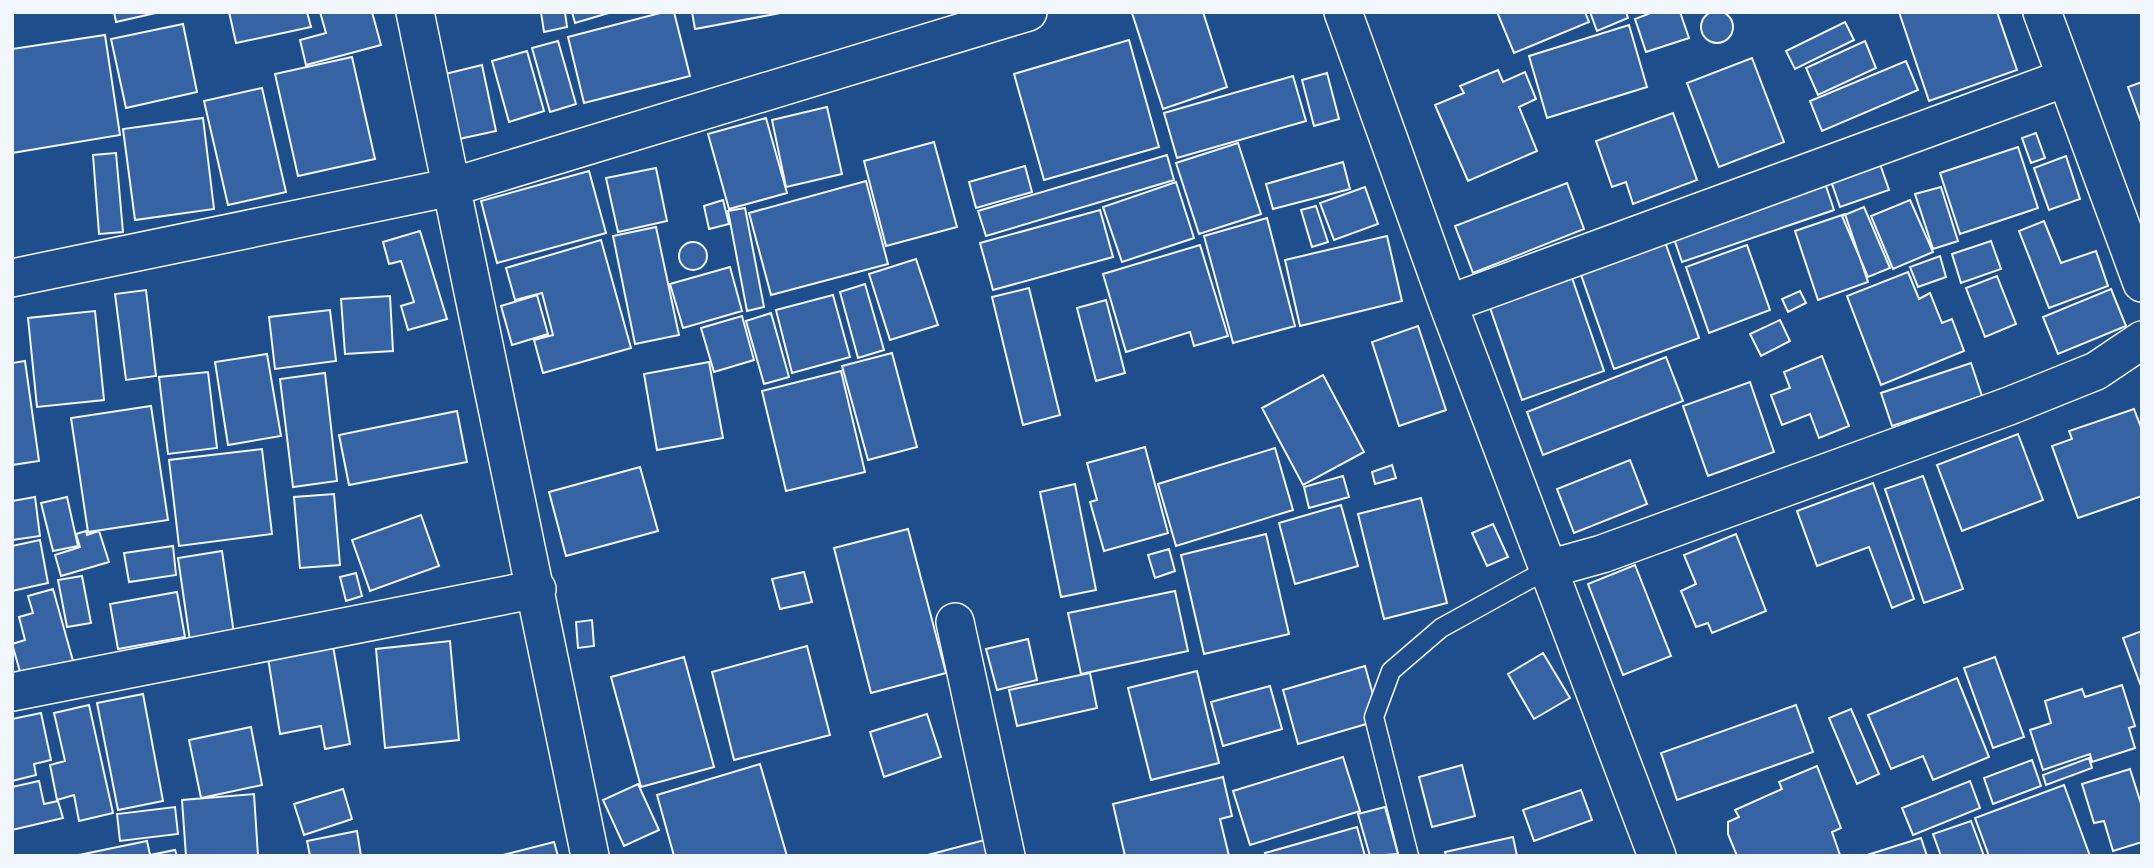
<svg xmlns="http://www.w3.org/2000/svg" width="2154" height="868" font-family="'DejaVu Sans',sans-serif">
<rect width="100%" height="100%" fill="#1f4e8c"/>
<path fill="#3563a3" stroke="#f2f6ff" stroke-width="2" d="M1701 27a16 16 0 1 1 32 0a16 16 0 1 1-32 0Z
M114 12H160L116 22Z
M229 12H307L311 27 236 43Z
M320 12H372L381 45 306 65 300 40 326 33Z
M541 12H565L567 27 544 32Z
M572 12H612L575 23Z
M664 12H674L690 76 584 103 568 37Z
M692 12H786L695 29Z
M1203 12 1227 87 1163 109 1132 13Z
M1497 12H1585L1589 22 1514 53Z
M1590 12H1626L1628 18 1597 31Z
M1653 12H1680L1689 38 1646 52 1635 19Z
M1899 12H1997L2017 70 1929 101Z
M1845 22 1854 40 1795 69 1786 51Z
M183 24 197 92 126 108 111 39Z
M1629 25 1647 87 1547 118 1529 56Z
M105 35 120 135 12 153V49Z
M1129 40 1159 147 1044 180 1014 74Z
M558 41 576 104 550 112 532 48Z
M1865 41 1876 68 1818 95 1806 68Z
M527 51 544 111 509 122 492 61Z
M352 57 375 159 298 176 275 74Z
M1752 58 1784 142 1719 167 1687 83Z
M1906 61 1918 90 1822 131 1810 101Z
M482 65 496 131 459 139 445 74Z
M1498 70 1503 82 1525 72 1536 99 1519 107 1537 151 1468 181 1435 105 1464 93 1460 86Z
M1327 73 1339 119 1314 126 1302 80Z
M1293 76 1306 121 1177 158 1164 113Z
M2142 82V125L2128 87Z
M262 88 286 192 228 205 204 101Z
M827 107 842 174 786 187 772 120Z
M1673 113 1697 180 1633 204 1626 182 1612 187 1596 141Z
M203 118 214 209 135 220 123 129Z
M766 118 787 193 729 209 708 134Z
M2036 133 2045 158 2031 163 2022 138Z
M934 142 957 227 886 246 864 161Z
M1238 143 1261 214 1199 234 1176 163Z
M2018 147 2038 208 1960 234 1940 173Z
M116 153 123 232 99 234 93 155Z
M1167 155 1174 180 986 236 978 211Z
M2066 156 2080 199 2049 210 2034 168Z
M1879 161 1889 190 1840 207 1830 178Z
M1343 162 1350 189 1273 209 1266 184Z
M1025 166 1032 192 976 208 969 182Z
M656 168 667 221 618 232 606 178Z
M589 171 606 233 497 263 481 201Z
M1823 177 1834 210 1682 262 1671 230Z
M866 181 888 264 771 295 749 213Z
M1176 182 1194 238 1122 262 1103 207Z
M1567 183 1584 229 1473 273 1455 226Z
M1365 187 1378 224 1334 240 1320 203Z
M1941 187 1958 241 1933 249 1915 194Z
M723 200 729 224 709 229 704 206Z
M1910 200 1933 252 1893 269 1871 216Z
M1316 206 1328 242 1312 247 1301 210Z
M1864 207 1890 268 1868 277 1842 216Z
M745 208 764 307 747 311 728 211Z
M1100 210 1113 257 993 290 980 243Z
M1845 214 1868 282 1818 300 1795 231Z
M1267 218 1295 326 1233 343 1204 236Z
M2044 221 2061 263 2096 251 2108 286 2049 308 2019 231Z
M656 227 679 335 635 344 613 236Z
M420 231 447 319 408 330 401 306 414 302 401 261 389 264 383 242Z
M1387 236 1402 301 1300 326 1285 260Z
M1664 239 1699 338 1614 369 1579 269Z
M601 240 631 348 543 373 534 340 553 335 542 293 515 300 506 268Z
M1991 241 2001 269 1961 283 1952 254Z
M679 256a14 14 0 1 1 28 0a14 14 0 1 1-28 0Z
M1200 245 1228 336 1194 346 1190 332 1126 352 1103 274Z
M1747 245 1770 310 1709 333 1686 267Z
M1940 256 1946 277 1918 287 1910 267Z
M916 259 938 325 890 340 869 274Z
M730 267 742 311 683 328 670 284Z
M1570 272 1604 371 1522 400 1488 302Z
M1908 272 1919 299 1930 293 1942 323 1952 319 1964 351 1881 385 1847 296Z
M1997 276 2016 324 1985 337 1966 288Z
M865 284 884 350 858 358 840 292Z
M1029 288 1060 415 1023 425 992 297Z
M2111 289 2126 326 2058 354 2043 317Z
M146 290 156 376 126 380 115 294Z
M1800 291 1806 303 1788 312 1782 299Z
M537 295 548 334 512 345 501 306Z
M833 295 850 357 792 373 776 310Z
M390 296 393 351 345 354 341 299Z
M1106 300 1125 373 1096 381 1077 308Z
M330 310 336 361 275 369 269 317Z
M95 311 104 400 37 407 28 318Z
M771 313 789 377 764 384 746 321Z
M742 316 754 360 714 372 701 328Z
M1780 320 1790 341 1761 356 1750 334Z
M1418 326 1446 410 1399 426 1372 342Z
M892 353 917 447 868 460 842 366Z
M267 354 281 436 228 445 215 362Z
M1822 356 1849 426 1819 438 1810 414 1782 425 1771 395 1790 388 1784 372Z
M1666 357 1683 401 1543 455 1527 412Z
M25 361 39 461 12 465V363Z
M709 362 723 438 657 450 644 374Z
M1971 363 1982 396 1892 426 1881 393Z
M841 371 865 472 786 491 762 391Z
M208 372 217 448 168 454 159 377Z
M325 373 337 481 293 487 280 379Z
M1323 375 1364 452 1303 485 1262 408Z
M1750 382 1774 452 1708 476 1683 406Z
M151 406 168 520 88 532 71 418Z
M2134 409 2142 430V496L2078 518 2052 446 2072 439 2069 431Z
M457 411 467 462 349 485 339 435Z
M2018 434 2043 500 1962 531 1937 465Z
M1145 447 1168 533 1104 551 1090 502 1097 500 1087 463Z
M1275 448 1293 510 1176 546 1158 484Z
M262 449 272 534 179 546 169 460Z
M1630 460 1647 504 1574 533 1557 489Z
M1392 465 1396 478 1375 484 1372 472Z
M640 467 658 531 566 556 549 492Z
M1343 476 1349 497 1309 508 1304 487Z
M1923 476 1963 589 1924 603 1885 489Z
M1873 483 1914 599 1892 608 1869 547 1817 566 1797 511Z
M1075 484 1096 590 1061 597 1040 492Z
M334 494 340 565 300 568 294 497Z
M35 497 40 536 12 540V501Z
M67 497 78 546 53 551 41 503Z
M1421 498 1447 603 1384 619 1358 514Z
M1341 505 1358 566 1295 584 1279 523Z
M421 515 439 566 370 591 352 540Z
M1493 524 1508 557 1487 566 1472 533Z
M908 529 946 673 871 693 834 548Z
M86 531 87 535 99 531 109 562 61 576 55 555 80 547 76 534Z
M1266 534 1289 634 1204 654 1181 555Z
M1736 534 1766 611 1712 633 1708 623 1696 627 1681 591 1696 584 1684 555Z
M40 540 48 583 12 591V546Z
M173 546 176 575 129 582 124 553Z
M1169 549 1175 571 1155 578 1148 555Z
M222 551 234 634 190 641 178 558Z
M1635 565 1671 656 1623 675 1588 584Z
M804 572 812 602 780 609 772 579Z
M356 573 362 596 346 601 340 577Z
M82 576 91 623 67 627 58 580Z
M53 589 73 661 21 675 12 644 25 640 19 617 33 613 28 596Z
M1175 591 1188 651 1081 674 1068 613Z
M177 592 185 637 118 649 110 604Z
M592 620 594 646 578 648 576 622Z
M2142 631V689L2123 638Z
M1028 639 1037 680 997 690 986 649Z
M450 641 459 740 385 748 376 649Z
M333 646 350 744 325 749 321 726 280 734 268 658Z
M807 646 830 735 734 760 712 672Z
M1543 653 1570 698 1534 719 1508 674Z
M684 657 714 767 641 787 611 677Z
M1995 657 2024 737 1993 748 1964 668Z
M1365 666 1380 720 1298 744 1283 690Z
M1197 671 1219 763 1151 780 1128 688Z
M1090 673 1097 708 1017 726 1009 690Z
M1957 678 1989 757 1933 780 1923 756 1891 769 1868 715Z
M2122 685 2135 726 2129 728 2135 748 2092 762 2090 754 2043 770 2030 730 2051 723 2045 701 2082 689 2085 697Z
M1270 686 1282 729 1223 746 1211 702Z
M143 694 163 801 118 810 97 703Z
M89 705 113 813 79 821 74 795 57 800 50 765 65 761 54 713Z
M1796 705 1813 752 1677 800 1661 753Z
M1851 709 1879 774 1857 784 1829 718Z
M41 713 51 760 34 764 36 775 12 781V719Z
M927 714 941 757 884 777 870 732Z
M251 727 262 785 201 798 189 740Z
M1343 757 1360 811 1250 845 1233 791Z
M2089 758 2092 768 2046 785 2043 775Z
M2032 760 2041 786 1993 804 1984 778Z
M760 764 787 856H674L657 795Z
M1462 765 1475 816 1432 827 1419 777Z
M1817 766 1841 828 1832 832 1840 855 1737 856 1728 834V822L1739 817 1735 810 1782 789 1779 782Z
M2130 769 2142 807V842L2113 851 2104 821 2094 823 2082 784Z
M1223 777 1232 816 1220 819 1229 856H1125L1113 804Z
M39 781 44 804 58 801 63 818 12 830V787Z
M1970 781 1980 808 1913 835 1902 808Z
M638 784 659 830 624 846 603 800Z
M2064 785 2090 856H1989L1975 818Z
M343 789 352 819 304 835 294 804Z
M1581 790 1592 820 1534 841 1523 810Z
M254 794 258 856H186L182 800Z
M175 807 178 834 120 841 117 814Z
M1385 807 1398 854 1370 856 1358 814Z
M1971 821 1984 856H1941L1933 834Z
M1357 827 1365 856H1266L1265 853Z
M357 831 361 856H310L307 841Z
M996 837 1001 856H924Z
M1513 837 1517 856H1446L1445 852Z
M1921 838 1927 856H1864Z
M147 841 150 855 175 850 177 856H74Z
M554 842 558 856H503V855Z"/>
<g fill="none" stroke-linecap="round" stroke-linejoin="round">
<defs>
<path id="lane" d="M1409 856 1374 717 1391 671 1441 628 1548 569"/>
<path id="street" d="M415 12 590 856
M1343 12 1448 304 1657 856
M2042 12 2142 283
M12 278 452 187 1028 12
M1448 304 2065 78
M1548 569 1602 554 2009 406 2096 371 2142 340
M955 622 1006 856
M12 692 537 589"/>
</defs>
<use href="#lane" stroke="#f2f6ff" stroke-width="21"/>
<use href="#street" stroke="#f2f6ff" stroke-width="40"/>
<use href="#lane" stroke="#1f4e8c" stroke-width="18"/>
<use href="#street" stroke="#1f4e8c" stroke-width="37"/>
</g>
<rect width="2154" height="868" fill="none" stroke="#f2f6ff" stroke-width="28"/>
</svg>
